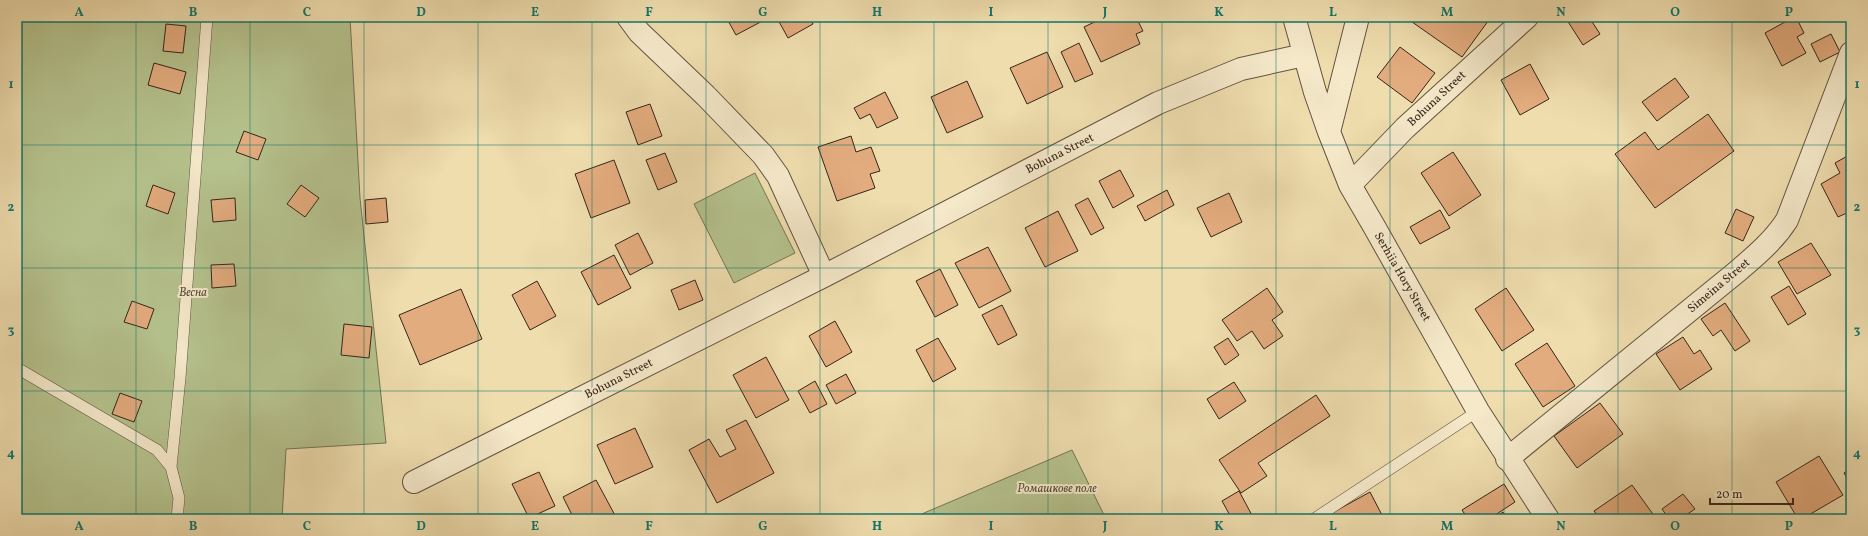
<svg xmlns="http://www.w3.org/2000/svg" width="1868" height="536" font-family="Vollkorn,serif">
<rect width="100%" height="100%" fill="#efddae"/>
<filter id="stains"><feTurbulence type="fractalNoise" baseFrequency=".005" numOctaves="4"/><feColorMatrix values="0 0 0 0 .2 0 0 0 0 .09 0 0 0 0 .02 0 0 0 .5 -.17"/></filter>
<radialGradient id="worn" r=".72"><stop offset=".6" stop-color="#630" stop-opacity="0"/><stop offset="1" stop-color="#630" stop-opacity=".3"/></radialGradient>
<path fill="#b5c28d" stroke="#747454" d="M17 17H350L360 198 386 443 286 449 282 519H17Z
M755 173 795 253 734 283 694 204Z
M1072 450 1106 519H910Z"/>
<path fill="#e3ac7e" stroke="#34251b" d="M226 17H246V21L226 19Z
M726 17H770L736 35Z
M780 17H810L813 24 788 38 777 18Z
M1105 17H1136L1143 31 1136 34 1140 44 1101 62 1084 27Z
M1405 17H1491L1462 57Z
M1565 17H1589L1600 34 1583 45Z
M1794 17H1796L1804 33 1797 37 1806 53 1782 66 1765 33Z
M166 24 186 26 183 53 163 51Z
M1831 34 1840 52 1820 62 1811 44Z
M1079 43 1093 74 1075 82 1061 52Z
M1400 47 1435 73 1412 103 1377 77Z
M1047 52 1063 87 1027 104 1010 68Z
M154 63 186 72 180 94 148 85Z
M1530 64 1549 99 1520 115 1501 80Z
M1675 78 1689 97 1657 121 1642 102Z
M967 81 983 117 947 133 931 97Z
M885 92 898 118 877 128 870 114 860 119 854 108Z
M650 104 662 136 638 145 626 112Z
M1708 114 1734 151 1655 208 1615 154 1645 132 1658 150Z
M244 131 266 139 258 160 236 152Z
M851 136 856 152 871 147 880 171 870 174 875 188 837 201 818 147Z
M1453 152 1481 195 1449 216 1421 173Z
M665 153 677 182 658 190 646 160Z
M1851 154V211L1838 217 1821 184 1840 173 1835 163Z
M614 160 630 203 591 218 575 174Z
M1120 170 1134 196 1113 208 1099 181Z
M153 185 175 193 168 214 146 206Z
M301 185 319 198 305 217 287 204Z
M1167 190 1174 205 1145 221 1137 206Z
M1229 193 1242 222 1211 237 1197 208Z
M235 198 236 220 213 222 211 200Z
M386 198 388 222 366 224 365 200Z
M1088 198 1104 228 1091 235 1075 205Z
M1736 209 1754 217 1743 241 1725 233Z
M1440 210 1450 228 1420 244 1410 227Z
M1058 211 1078 251 1045 267 1025 228Z
M638 233 653 263 630 275 615 245Z
M1811 243 1831 275 1797 294 1778 262Z
M988 247 1011 291 979 308 955 263Z
M614 255 631 288 598 305 581 272Z
M234 264 236 286 212 288 211 265Z
M940 269 958 305 935 317 916 281Z
M695 280 703 300 679 310 671 290Z
M537 281 556 316 530 330 512 295Z
M1789 286 1806 314 1788 325 1771 297Z
M1267 288 1283 312 1272 320 1283 336 1264 349 1252 331 1237 341 1222 320Z
M1506 288 1534 330 1502 351 1475 309Z
M461 289 482 339 420 365 399 315Z
M132 301 154 309 147 329 124 322Z
M1725 303 1750 341 1735 351 1721 330 1713 336 1701 319Z
M1002 305 1017 335 998 345 982 315Z
M835 321 852 352 826 367 809 336Z
M344 324 372 327 369 358 341 355Z
M1683 337 1694 354 1700 350 1712 369 1680 390 1656 354Z
M938 338 956 369 933 382 916 350Z
M1228 338 1239 355 1225 365 1214 347Z
M1547 343 1575 386 1543 407 1515 364Z
M766 357 789 400 756 418 733 375Z
M846 374 856 393 836 404 826 385Z
M815 381 827 404 810 413 798 391Z
M1234 382 1246 401 1219 419 1207 399Z
M120 393 142 401 134 422 112 414Z
M1316 395 1330 416 1258 463 1267 476 1241 493 1219 460Z
M1600 403 1623 434 1577 468 1554 436Z
M746 420 774 473 717 503 689 450 709 439 720 457 736 449 726 430Z
M635 428 653 467 615 484 597 445Z
M1819 456 1843 495 1802 519H1798L1776 482Z
M1851 468V485L1844 473Z
M539 472 555 506 529 518 512 484Z
M596 480 617 519H574L563 497Z
M1504 484 1515 502 1489 519H1468L1462 510Z
M1632 485 1655 517 1651 519H1600L1594 511Z
M1239 491 1254 519H1232L1222 501Z
M1370 492 1384 519H1335L1332 513Z
M1683 494 1695 509 1680 519H1669L1662 509Z
M1503 512 1508 519H1492Z"/>
<g fill="none" stroke-linecap="round" stroke-linejoin="round">
<defs>
<path id="lane" d="M17 368 157 450 171 467 179 498 177 519
M171 467 180 378 207 17
M1314 519 1478 411"/>
<path id="street" d="M628 17 639 32 706 96 763 155 778 176 824 276
M1294 17 1315 92 1329 132
M1358 17 1329 132 1350 185 1375 228 1478 411 1548 519
M1350 185 1405 128 1527 17
M1507 459 1733 275C1753 258 1773 242 1787 220L1851 53
M414 482 824 276 1158 103 1241 69 1304 55"/>
</defs>
<use href="#lane" stroke="#635340" stroke-width="12"/>
<use href="#street" stroke="#635340" stroke-width="24"/>
<use href="#lane" stroke="#f5e9ca" stroke-width="11"/>
<use href="#street" stroke="#f5e9ca" stroke-width="22"/>
</g>
<path fill="none" stroke="#0f766e" stroke-width="1" stroke-opacity="0.55" d="M136 17V519M250 17V519M364 17V519M478 17V519M592 17V519M706 17V519M820 17V519M934 17V519M1048 17V519M1162 17V519M1276 17V519M1390 17V519M1504 17V519M1618 17V519M1732 17V519M17 145H1851M17 268H1851M17 391H1851"/>
<g text-anchor="middle" dominant-baseline="central" stroke-width="4" stroke-linejoin="round" paint-order="stroke">
<g font-size="12" fill="#34251b" stroke="#f5e9ca">
<text transform="translate(1437 99) rotate(-43)">Bohuna Street</text>
<text transform="translate(1060 154) rotate(-27)">Bohuna Street</text>
<text transform="translate(1402 277) rotate(60)">Serhiia Hory Street</text>
<text transform="translate(1719 286) rotate(-40)">Simeina Street</text>
<text transform="translate(619 379) rotate(-27)">Bohuna Street</text>
</g>
<g font-size="12" font-style="italic" fill="#544c38" stroke="#f5e9ca">
<text x="193" y="293">Весна</text>
<text x="1057" y="489">Ромашкове поле</text>
</g>
</g>
<rect width="1868" height="536" fill="none" stroke="#efddae" stroke-width="44"/>
<path d="M1710 498v6h83v-6" fill="none" stroke="#34251b" stroke-width="2"/>
<text x="1716" y="498" font-size="12" fill="#34251b" stroke="#f5e9ca" stroke-width="3" paint-order="stroke">20 m</text>
<rect x="22" y="22" width="1824" height="492" fill="none" stroke="#0f766e" stroke-width="1.5"/>
<g font-size="13" text-anchor="middle" font-weight="bold" fill="#0f766e">
<text x="79" y="16">A</text>
<text x="193" y="16">B</text>
<text x="307" y="16">C</text>
<text x="421" y="16">D</text>
<text x="535" y="16">E</text>
<text x="649" y="16">F</text>
<text x="763" y="16">G</text>
<text x="877" y="16">H</text>
<text x="991" y="16">I</text>
<text x="1105" y="16">J</text>
<text x="1219" y="16">K</text>
<text x="1333" y="16">L</text>
<text x="1447" y="16">M</text>
<text x="1561" y="16">N</text>
<text x="1675" y="16">O</text>
<text x="1789" y="16">P</text>
<text x="11" y="88">1</text>
<text x="1857" y="88">1</text>
<text x="11" y="211">2</text>
<text x="1857" y="211">2</text>
<text x="11" y="334">3</text>
<text x="1857" y="334">3</text>
<text x="11" y="457">4</text>
<text x="1857" y="457">4</text>
<text x="79" y="530">A</text>
<text x="193" y="530">B</text>
<text x="307" y="530">C</text>
<text x="421" y="530">D</text>
<text x="535" y="530">E</text>
<text x="649" y="530">F</text>
<text x="763" y="530">G</text>
<text x="877" y="530">H</text>
<text x="991" y="530">I</text>
<text x="1105" y="530">J</text>
<text x="1219" y="530">K</text>
<text x="1333" y="530">L</text>
<text x="1447" y="530">M</text>
<text x="1561" y="530">N</text>
<text x="1675" y="530">O</text>
<text x="1789" y="530">P</text>
</g>
<rect width="100%" height="100%" filter="url(#stains)"/>
<rect width="100%" height="100%" fill="url(#worn)"/>
</svg>
